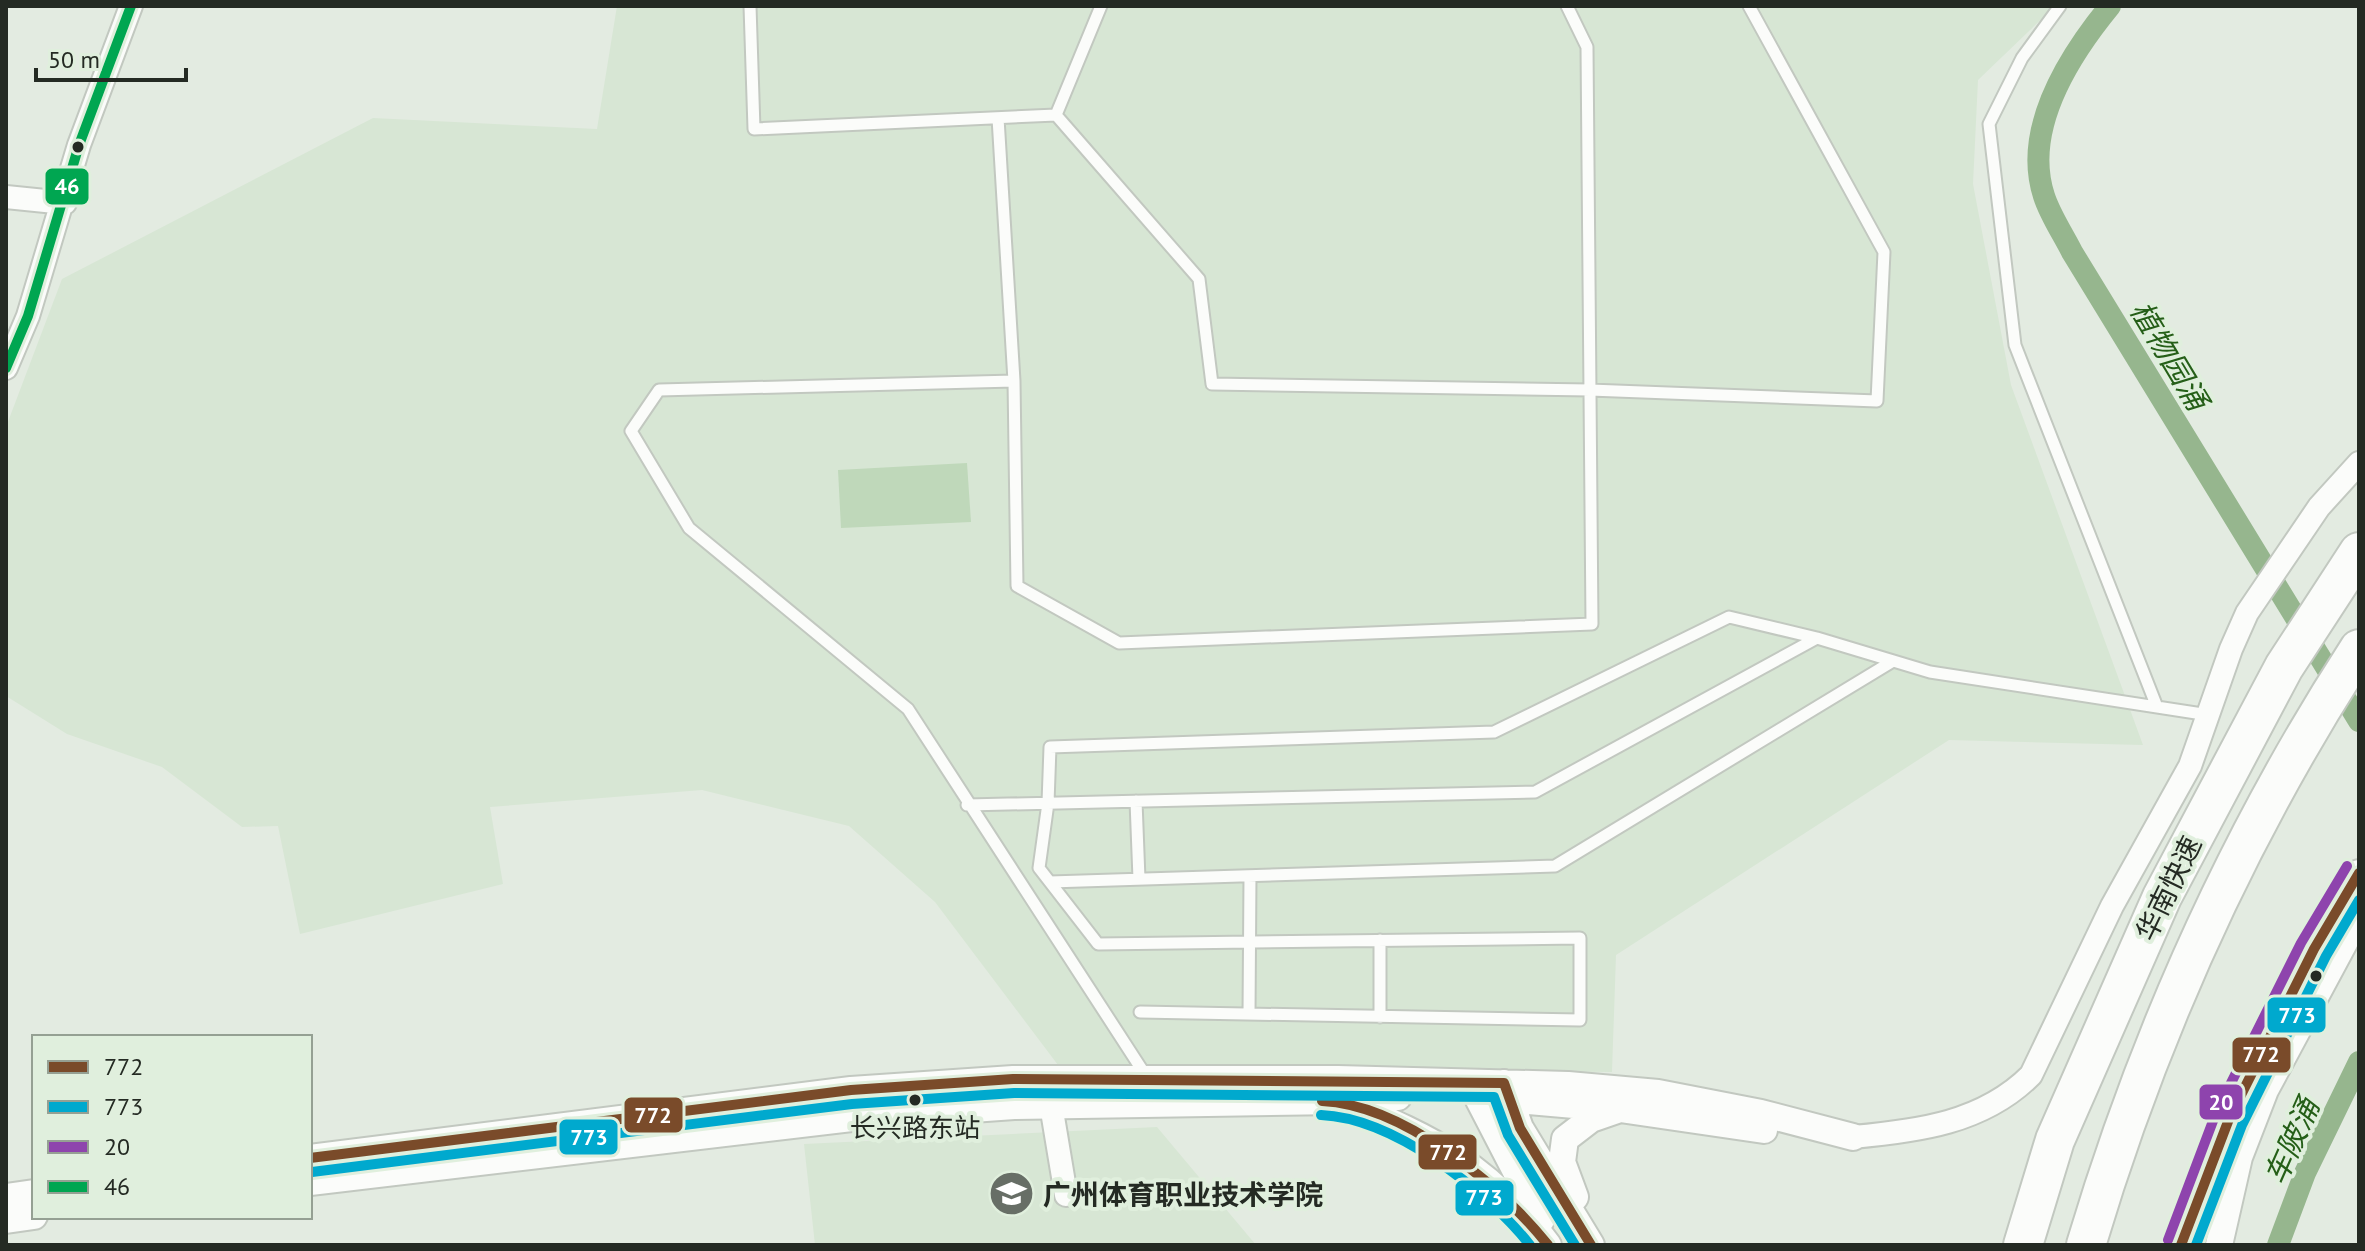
<svg xmlns="http://www.w3.org/2000/svg" width="2365" height="1251" font-family="'PT Sans','Noto Sans SC',sans-serif">
<rect width="100%" height="100%" fill="#e3ebe1"/>
<path fill="#d7e6d4" d="M617 6H2055L1978 80 1973 184 2011 385 2143 745 1949 740 1616 955 1612 1072 1058 1065 935 902 849 826 702 790 490 807 503 884 300 934 278 826 242 827 162 767 67 734 6 696V427L62 279 373 118 597 129Z
M1157 1127 1256 1245H815L804 1144Z"/>
<path fill="#bfd8ba" d="M967 463 971 522 841 528 838 470Z"/>
<g fill="none" stroke-linecap="round" stroke-linejoin="round">
<path stroke="#96b68e" stroke-width="22" d="M2110 6C2069 56 2022 129 2044 196 2050 215 2063 234 2072 252L2359 721
M2278 1245 2305 1173 2359 1062"/>
<defs>
<path id="service" d="M750 6 754 129 1056 115 1101 6
M2060 6 2022 58 1989 124 2015 345 2157 707
M1056 115 1199 279 1212 384 1590 390 1877 401 1884 252 1749 6
M998 118 1014 381 1017 586 1119 643 1592 624 1587 47 1567 6
M1014 381 659 390 631 431 689 528 908 709 1146 1076
M1136 801 1139 879
M967 805 1535 792 1817 638
M1050 882 1555 866 1893 661
M1380 940V1017
M1140 1012 1580 1020V938L1098 944 1039 868 1048 803 1050 747 1494 732 1729 617 1817 638 1930 672 2209 715
M1249 1014 1250 876"/>
<path id="minor" d="M6 197 65 203
M6 368 28 316 79 145 131 6
M1051 1105 1066 1195
M1853 1137C1918 1131 1983 1123 2031 1075L2112 906 2190 766 2231 649 2247 613 2319 507 2359 463"/>
<path id="tertiary" d="M1476 1083 1479 1100 1541 1220
M1504 1083 1520 1128 1591 1245
M1529 1101 1620 1109 1764 1130
M1344 1102C1434 1139 1488 1166 1548 1245
M310 1158 851 1090 1013 1079H1338L1568 1085 1658 1093 1761 1113 1853 1137
M310 1182 860 1117 1014 1106 1340 1101 1398 1097
M6 1197 34 1193
M1575 1197 1562 1162 1565 1139 1591 1119 1617 1110
M6 1220 34 1216
M2181 1245 2229 1119 2314 949 2359 873
M2219 1245 2239 1157 2265 1090 2359 915"/>
<path id="motorway" d="M2023 1245 2055 1140 2162 897 2284 667 2359 552
M2086 1245C2149 1034 2239 834 2359 649"/>
</defs>
<use href="#service" stroke="#c2c8c0" stroke-width="15"/>
<use href="#minor" stroke="#c2c8c0" stroke-width="26"/>
<use href="#tertiary" stroke="#c2c8c0" stroke-width="30"/>
<use href="#motorway" stroke="#c2c8c0" stroke-width="42"/>
<use href="#service" stroke="#fbfcfa" stroke-width="11"/>
<use href="#minor" stroke="#fbfcfa" stroke-width="22"/>
<use href="#tertiary" stroke="#fbfcfa" stroke-width="26"/>
<use href="#motorway" stroke="#fbfcfa" stroke-width="38"/>
<defs>
<path id="bus-1" d="M1322 1101C1404 1105 1499 1184 1548 1245
M310 1158 851 1090 1013 1079 1504 1083 1520 1128 1591 1245
M2181 1245 2229 1119 2314 949 2359 873"/>
<path id="bus-2" d="M1321 1115C1394 1118 1486 1190 1530 1245
M312 1172 852 1104 1014 1093 1494 1097 1508 1135 1575 1245
M2196 1245 2242 1125 2326 956 2359 900"/>
<path id="bus-3" d="M2168 1240 2216 1113 2301 943 2347 866"/>
<path id="bus-4" d="M6 368 28 316 79 145 131 6"/>
</defs>
<use href="#bus-1" stroke="#e0efdd" stroke-width="16"/>
<use href="#bus-2" stroke="#e0efdd" stroke-width="16"/>
<use href="#bus-3" stroke="#e0efdd" stroke-width="16"/>
<use href="#bus-4" stroke="#e0efdd" stroke-width="16"/>
<use href="#bus-1" stroke="#7a4b2a" stroke-width="10"/>
<use href="#bus-2" stroke="#00a9ce" stroke-width="10"/>
<use href="#bus-3" stroke="#8e44ad" stroke-width="10"/>
<use href="#bus-4" stroke="#00a651" stroke-width="10"/>
</g>
<defs>
<symbol id="university-disc" viewBox="-11 -11 22 22"><circle r="9.5" fill="#676e66" stroke="#e0efdd"/><path d="M0-5L7-2L0 1L-7-2ZM-4 1L0 2.5L4 1V4Q0 6-4 4Z" fill="#fff"/></symbol>
</defs>
<g fill-rule="evenodd">
<use href="#university-disc" x="986" y="1168" width="51" height="51"/>
</g>
<g fill="#242a23" stroke="#e0efdd" stroke-width="3">
<circle cx="78" cy="147" r="7"/>
<circle cx="2316" cy="976" r="7"/>
<circle cx="915" cy="1100" r="7"/>
</g>
<g text-anchor="middle" dominant-baseline="central" stroke-width="8" stroke-linejoin="round" paint-order="stroke">
<g font-size="26" fill="#242a23" stroke="#e0efdd">
<text x="915" y="1127">长兴路东站</text>
</g>
<g font-size="28" fill="#242a23" stroke="#e0efdd">
<text transform="translate(2168 888) rotate(-64)">华南快速</text>
</g>
<g font-size="28" font-weight="bold" fill="#242a23" stroke="#e0efdd" text-anchor="start">
<text x="1043" y="1194">广州体育职业技术学院</text>
</g>
<g font-size="30" font-style="italic" fill="#255f18" stroke="#e0efdd">
<text transform="translate(2170 355) rotate(59)">植物园涌</text>
<text transform="translate(2291 1141) rotate(-66)">车陂涌</text>
</g>
</g>
<g stroke="#e0efdd" stroke-width="3">
<rect x="44" y="167" width="46" height="39" rx="8" fill="#00a651"/>
<rect x="2266" y="996" width="61" height="38" rx="8" fill="#00a9ce"/>
<rect x="2231" y="1036" width="61" height="38" rx="8" fill="#7a4b2a"/>
<rect x="2198" y="1083" width="46" height="38" rx="8" fill="#8e44ad"/>
<rect x="623" y="1096" width="61" height="38" rx="8" fill="#7a4b2a"/>
<rect x="558" y="1118" width="61" height="38" rx="8" fill="#00a9ce"/>
<rect x="1417" y="1133" width="61" height="38" rx="8" fill="#7a4b2a"/>
<rect x="1454" y="1179" width="61" height="38" rx="8" fill="#00a9ce"/>
</g>
<g font-size="22" text-anchor="middle" font-weight="bold" fill="#fff">
<text x="67" y="194">46</text>
<text x="2297" y="1023">773</text>
<text x="2261" y="1062">772</text>
<text x="2221" y="1110">20</text>
<text x="653" y="1123">772</text>
<text x="589" y="1145">773</text>
<text x="1448" y="1160">772</text>
<text x="1484" y="1205">773</text>
</g>
<rect width="2365" height="1251" fill="none" stroke="#242a23" stroke-width="16"/>
<rect x="32" y="1035" width="280" height="184" fill="#e0efdd" stroke="#95a093" stroke-width="2"/>
<rect x="48" y="1061" width="40" height="12" fill="#7a4b2a" stroke="#95a093" stroke-width="2"/>
<text x="104" y="1075" font-size="24" fill="#242a23">772</text>
<rect x="48" y="1101" width="40" height="12" fill="#00a9ce" stroke="#95a093" stroke-width="2"/>
<text x="104" y="1115" font-size="24" fill="#242a23">773</text>
<rect x="48" y="1141" width="40" height="12" fill="#8e44ad" stroke="#95a093" stroke-width="2"/>
<text x="104" y="1155" font-size="24" fill="#242a23">20</text>
<rect x="48" y="1181" width="40" height="12" fill="#00a651" stroke="#95a093" stroke-width="2"/>
<text x="104" y="1195" font-size="24" fill="#242a23">46</text>
<path d="M36 68v12h150v-12" fill="none" stroke="#242a23" stroke-width="4"/>
<text x="48" y="68" font-size="24" fill="#242a23" stroke="#e0efdd" stroke-width="6" paint-order="stroke">50 m</text>
</svg>
